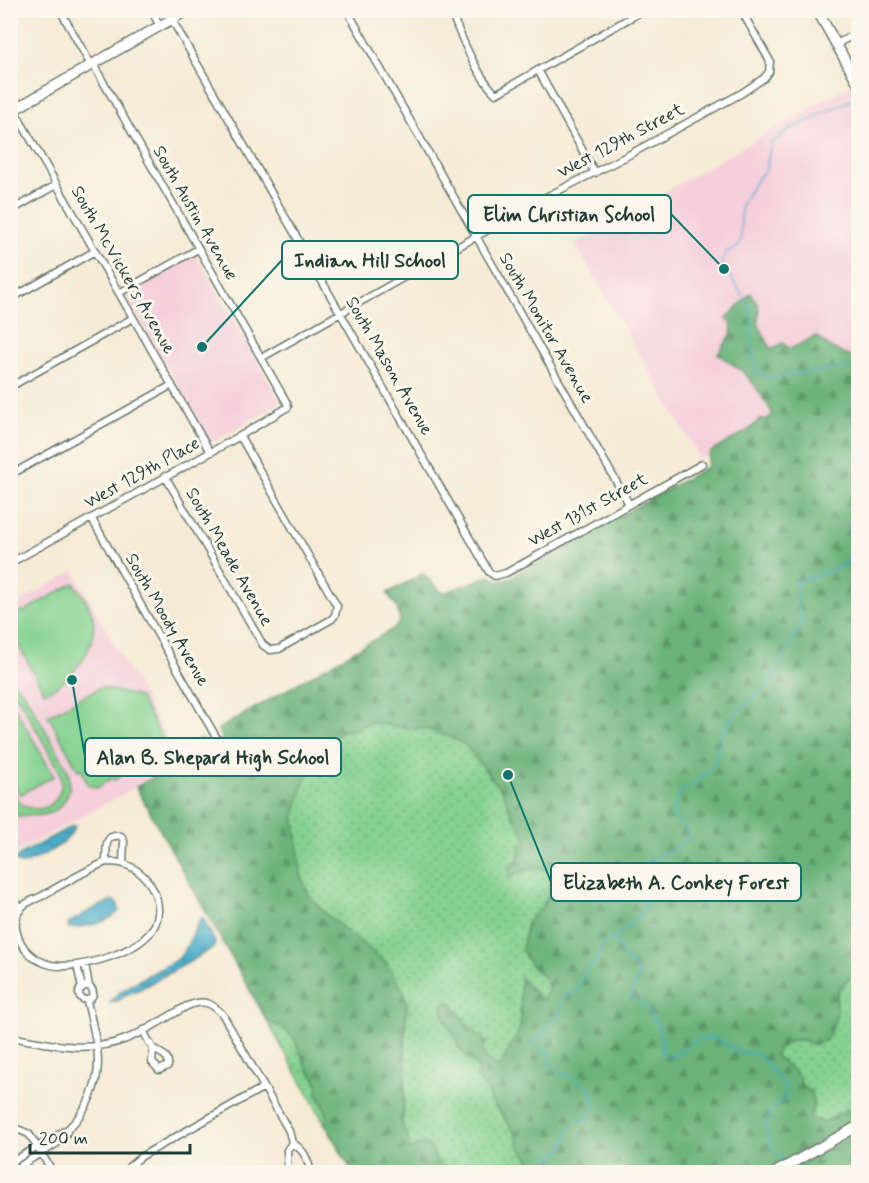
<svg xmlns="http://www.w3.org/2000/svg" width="869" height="1183" font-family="Mynerve,sans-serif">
<defs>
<pattern id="grass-dots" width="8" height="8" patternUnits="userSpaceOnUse" patternTransform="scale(1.5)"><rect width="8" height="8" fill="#84d190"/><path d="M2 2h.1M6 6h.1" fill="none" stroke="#6bab76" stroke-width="1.8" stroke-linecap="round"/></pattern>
<pattern id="forest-firs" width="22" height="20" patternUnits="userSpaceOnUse" patternTransform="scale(1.5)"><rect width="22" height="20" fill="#6bb37a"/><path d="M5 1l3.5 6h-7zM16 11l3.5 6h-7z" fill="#579365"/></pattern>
<pattern id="water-ripples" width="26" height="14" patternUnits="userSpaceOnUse" patternTransform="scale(1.5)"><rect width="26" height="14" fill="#4aacc9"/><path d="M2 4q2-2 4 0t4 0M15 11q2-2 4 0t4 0" fill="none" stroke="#3d8da4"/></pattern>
</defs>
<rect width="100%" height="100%" fill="#fbf7ec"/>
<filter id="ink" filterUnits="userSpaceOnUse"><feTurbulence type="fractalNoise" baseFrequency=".0167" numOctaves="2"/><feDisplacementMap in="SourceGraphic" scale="12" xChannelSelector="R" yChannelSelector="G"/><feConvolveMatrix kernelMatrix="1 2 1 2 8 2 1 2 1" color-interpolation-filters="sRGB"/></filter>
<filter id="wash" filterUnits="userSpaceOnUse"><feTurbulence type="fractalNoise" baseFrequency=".008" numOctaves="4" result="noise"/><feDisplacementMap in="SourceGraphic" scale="24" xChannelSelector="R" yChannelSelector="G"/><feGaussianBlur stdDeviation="1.35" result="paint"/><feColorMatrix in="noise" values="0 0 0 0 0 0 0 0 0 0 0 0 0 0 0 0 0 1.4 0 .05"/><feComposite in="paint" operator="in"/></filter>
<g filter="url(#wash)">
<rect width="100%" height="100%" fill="#f6ebd6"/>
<path fill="#f5cfdb" d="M853 83 858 93V357L841 354 831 348 816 336 790 349H771L758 323 759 308 750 294 726 319 732 324 731 335 718 354 743 372 756 387 773 414 767 419 759 420 749 430 712 451 709 455 700 458 575 244Z
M196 255 279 399 277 406 213 442 209 441 126 294Z
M74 571 180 763 11 855V607Z"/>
<path fill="url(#grass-dots)" stroke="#528762" stroke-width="1.5" d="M858 382V1120L765 1172H352L136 787 311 690Z"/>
<path fill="url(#forest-firs)" stroke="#457857" stroke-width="1.5" d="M751 293 759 308 758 323 771 349 783 343 790 349 816 336C832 349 837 353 858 357V970C852 976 842 983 838 992 836 998 837 1006 837 1012 836 1022 830 1031 826 1040L813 1045C810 1044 807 1041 804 1040 793 1038 779 1045 775 1055L797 1074 802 1085 811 1092 814 1105 810 1117 823 1123 848 1109 858 1107V1120L765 1172H531L532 1169 529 1158 520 1148 516 1134 490 1099 489 1092 476 1077 479 1069 466 1057 457 1046V1039L447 1025 442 1008 446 1002 453 1004C457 1011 469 1029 475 1033 481 1038 482 1036 487 1043L482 1049C486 1058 489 1064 499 1067L516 1037 521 1025 520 977 538 997 543 999 549 988 545 979 529 963 522 950 526 927 531 918 542 908 549 894 551 875C540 861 523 871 510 878L509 866 519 859 520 845 526 841 523 831 511 813 509 806 502 791 465 745 453 738 426 729H409L371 722 357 729 341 731 320 747 308 770 294 814 301 874 306 889 312 899 325 913 386 963 403 990 407 1003 405 1036 406 1074 402 1126 408 1135 409 1150 424 1143 432 1149 436 1160 446 1172H352L326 1125 327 1114 317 1094 318 1083 307 1068 294 1039 285 1029 267 1021 136 787 180 763 175 753 200 739 212 745 223 739 218 729 393 629 400 622 397 607 387 593 423 574 443 593 489 576 496 579 505 581 707 467 709 455 712 451 749 430 759 420 767 419 773 414 756 387 743 372 718 354 731 335 732 324 726 319Z
M858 1132V1172H785Z"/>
<path fill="#84d190" stroke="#528762" stroke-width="1.5" d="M74 583C82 593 90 605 93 617 99 646 71 684 44 692L15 639H13L11 635V617L22 611 23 612Z
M11 682 19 687 26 696 66 766C75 787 66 811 42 815 33 817 26 813 18 817L11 802V788C14 794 16 800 22 804 45 820 69 795 59 770L19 699 11 691Z
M101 687 139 697 167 746 123 772 124 774 114 780 112 778 97 788 88 785 81 769 78 770 48 715Z
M10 699 54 776 20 795 11 778Z"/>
<path fill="url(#water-ripples)" stroke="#34747e" stroke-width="1.5" d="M72 826H75C70 844 41 857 24 864H20L15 860 21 854Z
M112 900 118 904 119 911C108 924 86 927 69 928L68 926 69 923 91 910Z
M201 918H203L215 942 214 947 191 961 140 989 125 995 120 1000 110 1003C115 989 163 969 177 959 188 951 193 929 201 918Z"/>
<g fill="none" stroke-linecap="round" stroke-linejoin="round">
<path stroke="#4aacc9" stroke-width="1.5" d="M857 97 789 130 771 143 766 170 756 180 741 205V238L738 247 725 253 722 264 751 308 753 352 755 369 769 378 858 366
M858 392C848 404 854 429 858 444
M783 1160 772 1148 765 1126 772 1110 785 1099 786 1087 758 1054 740 1052 713 1037 692 1042 673 1057 662 1053 660 1030 648 1009 632 997 639 973 625 958 614 939 642 913 648 897 643 863 672 851 689 838 684 825 672 815 680 793 697 781 714 765 723 730 738 711 767 687 801 624 795 582 833 571 850 560V524L858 482
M542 1172C546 1163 553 1154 562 1150 570 1132 565 1121 589 1119L595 1105 591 1092 588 1086 580 1084 577 1078 569 1076C554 1065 546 1077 549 1051L539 1049 531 1044 532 1039 545 1033 546 1027 560 1012 561 1000 567 998 571 993 575 992 581 984 590 964H595C598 954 600 945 608 938L615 940
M790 1172H791"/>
</g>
</g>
<g filter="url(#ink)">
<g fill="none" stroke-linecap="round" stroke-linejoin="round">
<defs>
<path id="street" d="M60 10 91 65
M151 10 160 26
M347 10 629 504
M450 10C461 36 476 75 496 94L644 10
M172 20 489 572 495 576 506 573 702 464
M836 44 858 33
M538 70 595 173
M10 103 210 452
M10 124 20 119
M10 211 56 185
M119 293 198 249
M10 299 95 251
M261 358 548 196 625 157 742 93 764 78 769 72 770 61 741 10
M10 387 133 318
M10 475 172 385
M165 476 263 645 270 650 279 649 332 619 335 615 337 606 240 436
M92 519 216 737
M10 563 240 436 288 407 287 403 93 64
M106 862C112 862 119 862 124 864 150 872 168 906 152 930 137 952 90 965 65 966 50 967 35 961 25 949 16 937 11 920 22 907 26 902 36 899 42 896 63 884 84 871 106 862Z
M106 862C107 849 103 833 121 836L124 841 123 863
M10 900 22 907
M85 964 89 986
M77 965 82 988
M79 993a7 7 0 1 1 14 0a7 7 0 1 1-14 0Z
M143 1030C146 1036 149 1043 153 1048 160 1055 169 1053 168 1066L159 1070 152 1062 153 1048
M10 1034 17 1038C53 1045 91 1053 126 1039 147 1031 167 1017 187 1006 204 999 211 1002 223 1015L289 1131 292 1143C305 1150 307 1159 311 1172
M10 1126 29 1134 53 1172
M10 1163 68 1129C86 1112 98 1087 98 1062 98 1041 91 1020 87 1001
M10 1172 56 1144 65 1137 68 1129
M125 1172 130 1166 142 1156 264 1087
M288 1172 287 1150 292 1143"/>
<path id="secondary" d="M817 10 858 83
M10 112 93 64 188 10
M776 1172 858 1126"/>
</defs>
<use href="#street" stroke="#6a7a6d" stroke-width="9"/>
<use href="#secondary" stroke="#6a7a6d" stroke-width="12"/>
<use href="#street" stroke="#fff" stroke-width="6"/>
<use href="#secondary" stroke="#fff" stroke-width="9"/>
</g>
</g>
<g text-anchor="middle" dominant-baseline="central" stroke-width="6" stroke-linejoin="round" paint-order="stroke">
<g font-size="18" fill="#1f3d34" stroke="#fbf7ec">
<text transform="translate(621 141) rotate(-28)">West 129th Street</text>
<text transform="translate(195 213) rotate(60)">South Austin Avenue</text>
<text transform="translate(123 270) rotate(60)">South McVickers Avenue</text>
<text transform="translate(546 328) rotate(60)">South Monitor Avenue</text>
<text transform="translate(389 366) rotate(60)">South Mason Avenue</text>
<text transform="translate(142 473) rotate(-29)">West 129th Place</text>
<text transform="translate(588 510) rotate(-29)">West 131st Street</text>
<text transform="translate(229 557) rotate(60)">South Meade Avenue</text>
<text transform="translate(167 620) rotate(60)">South Moody Avenue</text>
</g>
</g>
<path fill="none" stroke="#0f766e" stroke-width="2" d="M724 269L671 214M202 347L282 260M72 680L85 757M508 775L551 882"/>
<g fill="#0f766e" stroke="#fbf7ec" stroke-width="2">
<circle cx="724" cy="269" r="6"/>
<circle cx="202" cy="347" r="6"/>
<circle cx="72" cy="680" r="6"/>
<circle cx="508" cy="775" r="6"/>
</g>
<g fill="#fbf7ec" stroke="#0f766e" stroke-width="2">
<rect x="468" y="195" width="203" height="38" rx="6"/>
<rect x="282" y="241" width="176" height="38" rx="6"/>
<rect x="85" y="738" width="256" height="38" rx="6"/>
<rect x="551" y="863" width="250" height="38" rx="6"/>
</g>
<g font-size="20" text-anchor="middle" font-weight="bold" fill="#1f3d34">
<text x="569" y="221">Elim Christian School</text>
<text x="370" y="267">Indian Hill School</text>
<text x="213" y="764">Alan B. Shepard High School</text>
<text x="676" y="889">Elizabeth A. Conkey Forest</text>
</g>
<rect width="869" height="1183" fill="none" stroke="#fbf7ec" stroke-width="36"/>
<path d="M30 1144v9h160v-9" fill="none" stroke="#1f3d34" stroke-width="3"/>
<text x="39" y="1144" font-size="18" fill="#1f3d34" stroke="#fbf7ec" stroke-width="4.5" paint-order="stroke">200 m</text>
</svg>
